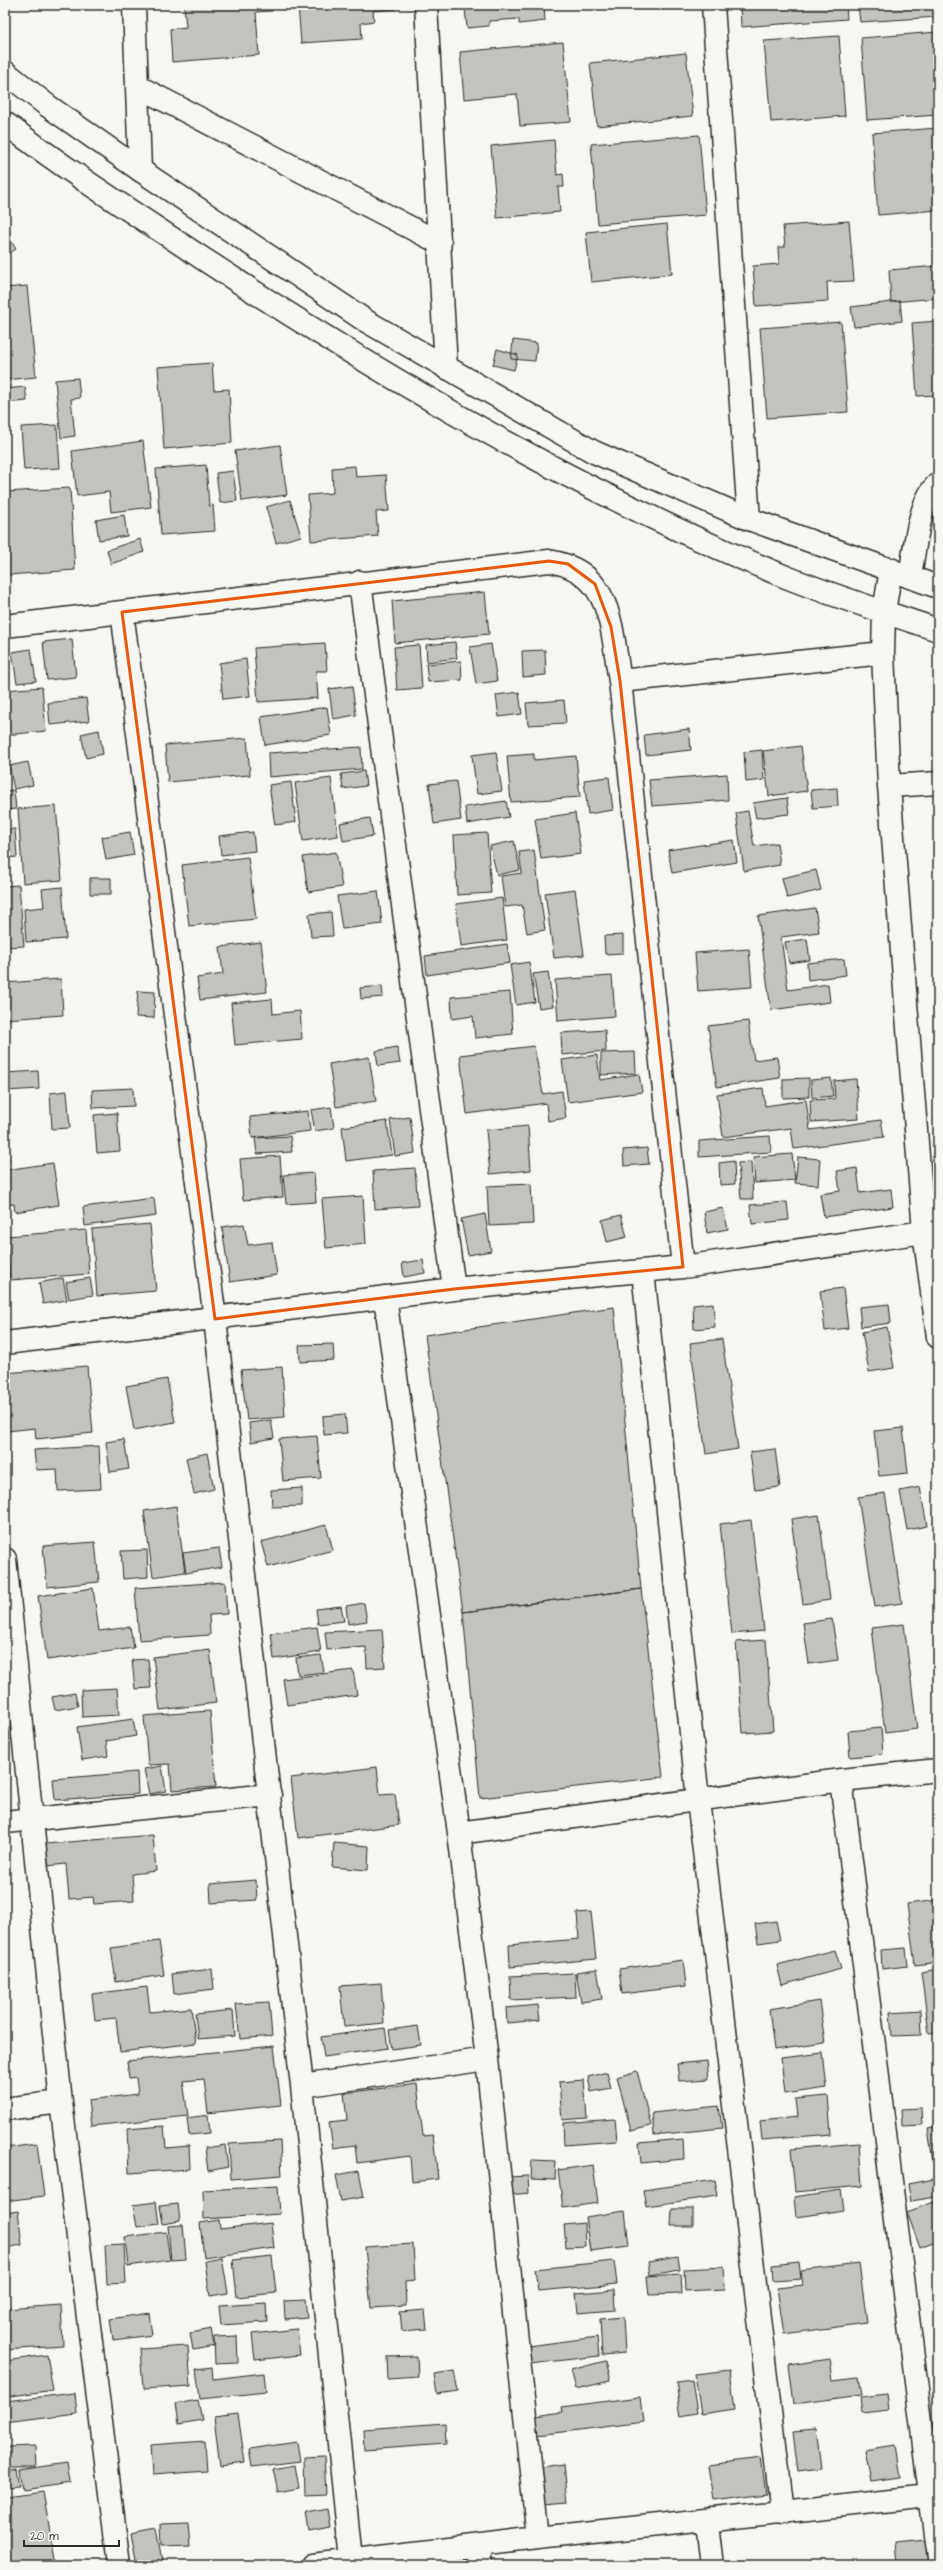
<svg xmlns="http://www.w3.org/2000/svg" width="943" height="2570" font-family="'Architects Daughter',sans-serif">
<rect width="100%" height="100%" fill="#f6f6f2"/>
<filter id="ink" filterUnits="userSpaceOnUse"><feTurbulence type="fractalNoise" baseFrequency=".025" numOctaves="2"/><feDisplacementMap in="SourceGraphic" scale="8" xChannelSelector="R" yChannelSelector="G"/><feConvolveMatrix kernelMatrix="1 2 1 2 8 2 1 2 1" color-interpolation-filters="sRGB"/></filter>
<g filter="url(#ink)">
<path fill="#c3c3c0" stroke="#2b2b2b" d="M184 5H271L272 11 256 12 259 55 172 62 170 29 186 27Z
M298 5H395L396 9 373 11 374 21 361 23 362 39 301 43Z
M447 5H544L545 21 519 24V19L489 21V26L467 28 465 8 448 9Z
M740 5H846L847 19 741 27Z
M858 5H938V17L860 22Z
M938 32V115L867 120 861 38Z
M839 36 845 116 771 122 764 41Z
M563 42 571 122 520 126 517 94 464 99 460 52Z
M686 53 693 116 597 126 590 63Z
M938 128V210L878 215 872 133Z
M699 135 706 215 598 224 591 144Z
M554 140 557 175 563 174 564 187H558L560 212 497 218 491 146Z
M849 221 854 281 827 282 828 301 756 306 753 266 779 264 778 247H785L783 226Z
M667 224 672 274 591 282 586 232Z
M5 231 16 249 5 256Z
M938 266V298L891 302 889 270Z
M27 286 36 377 5 380V288Z
M900 301 902 321 854 327 851 307Z
M938 321V395L917 396 912 323Z
M841 322 848 412 767 418 760 328Z
M513 340 537 343 535 361 511 359Z
M497 349 518 355 514 370 493 365Z
M212 363 214 390 229 389 232 443 164 449 158 367Z
M78 378 80 398 71 399 75 436 61 438 55 380Z
M25 387 27 401 5 403V389Z
M57 425 60 468 24 470 21 427Z
M143 441 151 507 111 512 109 492 77 496 72 451Z
M280 445 287 495 242 501 235 451Z
M206 465 209 506 213 505 215 531 161 535 156 469Z
M355 466 356 477 386 475 389 511 376 512 378 536 311 541 308 495 333 493 332 468Z
M233 471 237 501 220 503 216 473Z
M70 488 75 570 8 575 5 492Z
M290 500 301 536 276 543 266 507Z
M124 515 127 536 99 540 96 520Z
M140 539 144 552 111 564 107 550Z
M485 592 489 634 395 643 392 601Z
M72 639 76 677 47 680 43 642Z
M455 642 457 658 427 662 426 645Z
M325 643 327 671H316L318 698 258 702 254 648Z
M491 644 497 681 476 684 470 647Z
M419 645 422 688 397 690 394 647Z
M31 649 36 681 17 683 12 652Z
M545 650 546 675 523 677 522 651Z
M246 659 250 696 223 699 219 663Z
M461 661 462 680 428 682 426 664Z
M352 686 356 715 333 719 329 689Z
M42 687 46 731 5 735V690Z
M519 692 522 714 499 717 496 695Z
M86 698 89 721 50 725 48 703Z
M564 700 566 723 528 725 526 703Z
M327 707 331 735 265 745 261 717Z
M689 729 691 750 646 755 644 735Z
M99 730 103 754 86 758 81 734Z
M247 738 250 775 168 782 165 745Z
M801 746 807 791 769 796 763 751Z
M361 747 362 769 269 777 268 753Z
M762 750 764 780 746 782 744 752Z
M496 752 502 791 477 794 472 755Z
M534 754V760L576 756 580 797 511 802 507 756Z
M28 762 33 785 14 789 9 766Z
M364 771 366 786 343 789 341 774Z
M727 774 728 800 652 806 649 780Z
M609 777 613 810 588 814 584 780Z
M331 778 338 836 303 841 295 783Z
M456 781 461 820 434 824 429 784Z
M291 782 296 822 275 825 269 785Z
M837 788 838 806 813 808 811 790Z
M14 790 16 809 5 810V791Z
M787 798 789 814 756 818 753 803Z
M506 801 509 817 467 824 465 807Z
M56 806 62 880 23 883 18 809Z
M748 811 754 846 777 843 780 865 744 871 736 813Z
M575 813 581 854 541 859 535 819Z
M370 818 373 836 343 841 340 823Z
M15 829 17 857 5 858V830Z
M130 832 134 855 106 860 102 837Z
M253 832 255 851 221 855 219 836Z
M487 833 491 893 457 895 454 835Z
M734 840 737 862 672 873 668 850Z
M514 841 520 870 497 875 490 846Z
M534 850 545 930 527 933 522 905 505 907 501 876 522 873 519 852Z
M336 852 342 887 308 892 303 857Z
M248 857 256 919 189 926 182 865Z
M816 870 821 890 787 898 782 878Z
M90 878H111V894H90Z
M19 885 24 946 5 947V886Z
M62 887 66 939 26 942 24 909 44 907 42 889Z
M575 889 584 955 554 958 545 893Z
M378 891 382 924 342 929 337 896Z
M502 898 507 940 461 946 456 904Z
M815 908 819 932 781 937 788 990 828 984 830 1002 771 1010 758 916Z
M331 912 333 936 311 937 309 914Z
M623 935V953L605 954 604 936Z
M807 939 810 960 789 963 785 942Z
M261 942 267 992 200 1000 197 978 223 974 220 947Z
M507 944 510 963 427 975 425 956Z
M749 949 752 987 698 991 695 953Z
M844 959 846 975 808 980 807 963Z
M5 962H9L6 979H5Z
M529 962 535 1002 516 1005 510 965Z
M548 972 553 1006 539 1008 533 974Z
M612 976 615 1016 558 1021 555 980Z
M61 979 63 1015 5 1019V983Z
M934 985H938V1005H936Z
M382 986 383 997 361 999 360 988Z
M138 991 155 992 154 1018 136 1017Z
M510 992 513 1034 475 1038 473 1016 452 1019 451 997Z
M272 999 273 1014 300 1011 302 1039 235 1045 231 1003Z
M748 1021 754 1060 777 1057 780 1078 717 1087 708 1026Z
M605 1030 606 1051 562 1055 561 1033Z
M534 1046 543 1094 562 1091 566 1118 548 1121 546 1103 467 1114 460 1055Z
M397 1047 400 1063 378 1066 376 1051Z
M635 1052 636 1073 601 1075V1053Z
M597 1055 600 1080 639 1074 642 1092 568 1102 562 1060Z
M369 1057 376 1101 336 1107 329 1064Z
M38 1071 39 1089 5 1091V1073Z
M809 1078V1097L783 1098V1079Z
M831 1078 833 1096 812 1098 811 1080Z
M856 1079 859 1119 811 1122 810 1100 835 1099 834 1081Z
M133 1088 134 1106 93 1108 92 1090Z
M763 1088 765 1106 806 1100 810 1130 881 1120 884 1137 794 1149 791 1128 723 1137 717 1094Z
M67 1091 70 1128 52 1129 50 1093Z
M331 1107 334 1128 315 1131 311 1110Z
M308 1111 310 1131 252 1138 250 1117Z
M117 1113 120 1151 97 1153 94 1115Z
M410 1117 415 1153 395 1156 390 1120Z
M387 1121 392 1155 346 1161 342 1127Z
M528 1126 531 1170 490 1174 486 1130Z
M290 1136 292 1152 257 1154 255 1138Z
M770 1136 771 1152 699 1157V1141Z
M5 1137 9 1161H5Z
M647 1148 649 1164 624 1166 623 1150Z
M792 1154 795 1180 755 1183 753 1157Z
M280 1156 283 1197 243 1200 240 1159Z
M798 1157 820 1159 818 1185 795 1183Z
M734 1161 735 1184 720 1185 719 1163Z
M751 1162 753 1199H741L738 1163Z
M53 1163 59 1205 15 1212 14 1204 5 1205V1170Z
M415 1168 418 1206 375 1209 373 1171Z
M857 1168 860 1193 891 1189 893 1207 824 1217 820 1194 840 1191 837 1171Z
M314 1173 316 1202 286 1204 283 1175Z
M531 1184 533 1224 489 1226 487 1186Z
M363 1196 366 1244 326 1248 322 1199Z
M154 1198 156 1216 85 1226 83 1207Z
M787 1202 789 1220 752 1224 750 1205Z
M723 1208 728 1229 707 1233 704 1212Z
M485 1214 491 1251 468 1255 461 1219Z
M621 1215 627 1237 607 1242 602 1220Z
M150 1224 156 1291 97 1296 92 1229Z
M244 1224 248 1245 272 1242 277 1275 230 1282 222 1227Z
M86 1230 89 1274 10 1280 6 1236Z
M423 1260 425 1273 404 1277 402 1263Z
M63 1278 67 1300 43 1304 39 1283Z
M90 1278 93 1295 69 1299 66 1282Z
M843 1288 848 1328 825 1331 820 1291Z
M713 1303 715 1327 694 1329 693 1305Z
M889 1304 891 1323 861 1327 859 1307Z
M614 1307 641 1589 463 1612 425 1335Z
M887 1327 894 1368 869 1372 862 1332Z
M722 1339 738 1449 706 1454 690 1343Z
M333 1344 334 1360 300 1362 299 1345Z
M87 1366 93 1433 36 1439 35 1428 7 1431 5 1373Z
M282 1367 285 1417 247 1420 241 1370Z
M167 1379 175 1422 134 1430 126 1386Z
M345 1414 347 1433 324 1435 323 1416Z
M271 1420 274 1438 251 1442 249 1423Z
M903 1428 908 1473 879 1476 874 1431Z
M317 1436 321 1478 283 1481 279 1439Z
M124 1439 129 1469 110 1472 106 1442Z
M99 1446 101 1489 58 1491 57 1469 36 1470 34 1450Z
M775 1449 780 1487 755 1490 750 1452Z
M207 1453 214 1489 194 1494 186 1458Z
M920 1487 927 1526 907 1530 900 1491Z
M302 1488V1506L272 1507 271 1490Z
M885 1493 902 1603 875 1607 858 1497Z
M176 1506 185 1572 153 1577 144 1511Z
M819 1515 830 1600 803 1604 791 1519Z
M751 1520 764 1631 732 1634 720 1524Z
M326 1525 333 1550 268 1567 261 1542Z
M95 1542 99 1582 47 1587 43 1546Z
M219 1548 222 1567 186 1573 183 1553Z
M147 1550 148 1577 123 1579 121 1551Z
M225 1582 227 1614 209 1615 210 1635 139 1640 135 1588Z
M93 1588 99 1631 130 1627 134 1648 47 1660 38 1596Z
M641 1589 663 1777 480 1798 463 1612Z
M364 1603 367 1621 348 1624 346 1606Z
M341 1606 344 1621 318 1624 316 1609Z
M832 1619 838 1660 809 1664 803 1623Z
M904 1624 917 1729 885 1733 872 1628Z
M317 1627 321 1652 274 1659 271 1633Z
M382 1629 385 1667 367 1668 366 1647 327 1650 325 1632Z
M766 1640 773 1731 743 1733 736 1642Z
M210 1650 216 1703 160 1710 153 1657Z
M321 1655 324 1672 298 1675 296 1658Z
M148 1659 151 1688 135 1689 132 1660Z
M353 1670 357 1695 287 1705 283 1679Z
M117 1688 119 1715 82 1717 81 1690Z
M75 1693 78 1706 55 1710 52 1697Z
M210 1711 216 1787 172 1790 170 1764 148 1765 144 1716Z
M133 1719 136 1736 106 1741 108 1756 82 1760 77 1727Z
M881 1728 883 1754 850 1757 848 1731Z
M162 1766 166 1791 149 1794 144 1769Z
M377 1767 380 1795 395 1794 399 1825 298 1838 291 1778Z
M137 1772 138 1794 55 1800 53 1779Z
M5 1783 8 1805 5 1806Z
M153 1835 156 1871 132 1874 134 1901 94 1904 93 1897 69 1899 66 1864 47 1866 45 1844Z
M334 1843 369 1846 368 1870 332 1867Z
M256 1880 257 1900 211 1903 210 1884Z
M938 1900V1962L915 1965 907 1904Z
M591 1912 596 1959 510 1967 509 1945 579 1939 577 1913Z
M776 1921 780 1940 758 1943 755 1924Z
M159 1941 164 1975 116 1982 111 1948Z
M906 1948 908 1966 882 1969 881 1950Z
M835 1950 841 1969 782 1985 777 1965Z
M683 1960 686 1986 622 1994 619 1969Z
M212 1969 214 1989 174 1994 172 1974Z
M597 1969 602 1999 581 2002 576 1972Z
M938 1969V2032L929 2033 921 1972Z
M575 1973 576 1997 511 2000 510 1976Z
M381 1983 384 2023 344 2027 340 1986Z
M147 1987 150 2012 191 2008 196 2043 120 2052 116 2018 95 2020 92 1994Z
M819 2001 825 2043 774 2050 769 2009Z
M269 2002 272 2036 240 2039 236 2004Z
M538 2005 540 2020 507 2023 506 2008Z
M233 2010 235 2036 198 2039 195 2014Z
M921 2010 922 2035 892 2036 890 2012Z
M418 2026 421 2045 392 2049 389 2030Z
M385 2028 388 2048 324 2057 321 2037Z
M274 2046 281 2105 208 2113 204 2079 183 2081 188 2116 91 2126 88 2100 138 2094 136 2078 129 2079 127 2061Z
M823 2053 827 2088 785 2094 781 2058Z
M707 2061 709 2079 679 2081 677 2064Z
M637 2071 651 2126 631 2131 617 2077Z
M607 2072 611 2088 591 2092 588 2077Z
M584 2080 587 2118 562 2120 559 2082Z
M417 2084 423 2136 433 2135 438 2179 412 2182 410 2156 357 2163 355 2145 333 2148 329 2122 347 2120 344 2093Z
M828 2096 831 2134 762 2140 760 2121 797 2117 795 2099Z
M719 2106 722 2128 654 2135 652 2113Z
M921 2108 922 2125 902 2126 901 2109Z
M208 2115 210 2133 189 2135 187 2118Z
M615 2119 617 2141 564 2145 563 2123Z
M164 2126 166 2148 189 2146 190 2169 129 2173 127 2129Z
M938 2127V2174L935 2175 928 2129Z
M683 2139 684 2159 641 2163 639 2143Z
M280 2141 282 2175 231 2179 229 2144Z
M859 2143 862 2186 795 2192 791 2149Z
M37 2144 44 2196 5 2201V2148Z
M225 2145 228 2167 208 2171 205 2148Z
M532 2160 556 2161 555 2180 531 2179Z
M593 2165 598 2203 563 2208 558 2170Z
M359 2171 364 2197 341 2201 336 2175Z
M528 2176 529 2193 509 2195 508 2177Z
M933 2179 936 2197 911 2201 908 2184Z
M715 2180 718 2196 646 2206 643 2190Z
M278 2186 280 2214 204 2219 203 2190Z
M841 2190 844 2210 796 2217 794 2197Z
M156 2202 159 2224 137 2227 133 2205Z
M934 2202 938 2213V2241L920 2248 907 2212Z
M178 2204 180 2221 163 2224 160 2206Z
M672 2209H693V2226H671Z
M18 2211 22 2245 5 2248V2213Z
M625 2211 629 2246 590 2251 585 2217Z
M219 2220 220 2229 271 2223 274 2248 204 2258 200 2223Z
M584 2223 585 2246 566 2247 564 2225Z
M183 2225 186 2259 171 2260 168 2226Z
M166 2232 170 2260 128 2266 125 2237Z
M124 2244 126 2283 107 2284 105 2245Z
M413 2244 415 2281 405 2282 406 2306 371 2308 365 2247Z
M272 2256 276 2293 237 2297 233 2260Z
M678 2257 680 2270 650 2275 648 2262Z
M222 2258 228 2293 210 2296 205 2261Z
M614 2261 617 2284 538 2291 535 2269Z
M799 2262 801 2279 773 2281 772 2265Z
M859 2264 867 2323 784 2334 777 2288 803 2285 801 2271Z
M724 2267 725 2289 685 2291 684 2269Z
M681 2274 682 2294 649 2295 647 2276Z
M614 2290 615 2310 578 2313 576 2293Z
M305 2300 307 2317 285 2319 284 2301Z
M266 2303 267 2322 221 2325 219 2306Z
M61 2305 63 2346 5 2350V2309Z
M425 2310 427 2329 402 2331 400 2312Z
M149 2313 152 2335 113 2340 110 2319Z
M623 2317 625 2353 602 2355 600 2319Z
M211 2329 214 2346 193 2350 190 2333Z
M297 2329 300 2355 255 2360 252 2334Z
M237 2336 238 2363 215 2364 214 2337Z
M597 2337 599 2356 530 2364 528 2346Z
M188 2346 191 2386 143 2389 140 2349Z
M47 2355 53 2390 5 2397V2361Z
M417 2356 418 2377 388 2379 387 2357Z
M830 2359 833 2380 858 2377 861 2395 794 2404 789 2365Z
M605 2361 610 2381 576 2389 571 2370Z
M212 2367 213 2379 264 2373 266 2392 200 2399 196 2369Z
M454 2371 458 2391 437 2394 434 2374Z
M730 2371 735 2409 701 2414 695 2375Z
M692 2380 697 2413 681 2416 676 2382Z
M75 2393 77 2414 5 2423V2401Z
M887 2394 889 2410 863 2413 861 2397Z
M640 2397 643 2422 538 2435 536 2416 563 2412 562 2407Z
M198 2400 202 2420 179 2424 176 2404Z
M238 2414 245 2463 220 2466 214 2417Z
M445 2423 446 2444 365 2450 364 2429Z
M816 2430 821 2469 798 2472 793 2432Z
M205 2441 207 2471 152 2475 150 2445Z
M297 2442 300 2461 252 2467 249 2449Z
M35 2446 36 2467H7L6 2447Z
M895 2446 900 2477 871 2481 865 2451Z
M324 2456 326 2494 305 2495 304 2457Z
M761 2458 766 2494 714 2501 709 2465Z
M67 2463 70 2483 23 2490 20 2470Z
M564 2464 568 2502 545 2504 541 2467Z
M295 2465 299 2488 278 2492 273 2469Z
M17 2469 20 2486 5 2487V2471Z
M43 2492 56 2565H5V2497Z
M327 2509 330 2527 309 2531 306 2513Z
M188 2522 190 2545 162 2546 161 2523Z
M157 2528 163 2562 137 2565 131 2533Z
M936 2538 938 2565H896L894 2542Z"/>
<g fill="none" stroke-linecap="round" stroke-linejoin="round">
<defs>
<path id="street" d="M134 5 140 170
M426 5 446 368
M713 5 749 519
M139 87 440 243
M891 569 884 612 883 653 889 786 924 1232 938 1337
M910 577C914 553 919 499 938 484
M360 582 454 1289
M122 612 215 1319 302 2086 351 2560
M5 626 549 561C613 571 611 629 620 681
M889 786 938 783
M683 1267 620 681 883 653
M643 1271 698 1800 782 2513
M385 1297 459 1833 487 2059 538 2538
M5 1343 454 1289 683 1267 924 1232
M5 1559 61 2102 119 2565
M841 1780 938 2558
M5 1822 270 1795
M459 1833 841 1780 938 1770
M302 2086 487 2059
M5 2109 61 2102
M707 2522 712 2565
M478 2545 480 2565
M313 2565 538 2538 938 2495"/>
<path id="secondary" d="M5 72 48 106 140 170 366 321 594 452 749 519 938 587
M5 123C70 173 140 217 208 262 392 382 583 494 786 577 836 597 888 613 938 630"/>
</defs>
<use href="#street" stroke="#2b2b2b" stroke-width="25"/>
<use href="#secondary" stroke="#2b2b2b" stroke-width="25"/>
<use href="#street" stroke="#f6f6f2" stroke-width="22"/>
<use href="#secondary" stroke="#f6f6f2" stroke-width="22"/>
</g>
</g>
<path fill="none" stroke="#e8590c" stroke-width="3" stroke-linejoin="round" d="M549 561 568 564 595 584 611 627 620 681 683 1267 454 1289 215 1319 122 612Z"/>
<rect width="943" height="2570" fill="none" stroke="#f6f6f2" stroke-width="20"/>
<rect x="10" y="10" width="923" height="2550" fill="none" stroke="#2b2b2b" stroke-width="1.5" filter="url(#ink)"/>
<path d="M24 2540v6h95v-6" fill="none" stroke="#2b2b2b" stroke-width="2"/>
<text x="30" y="2540" font-size="12" fill="#2b2b2b" stroke="#f6f6f2" stroke-width="3" paint-order="stroke">20 m</text>
</svg>
